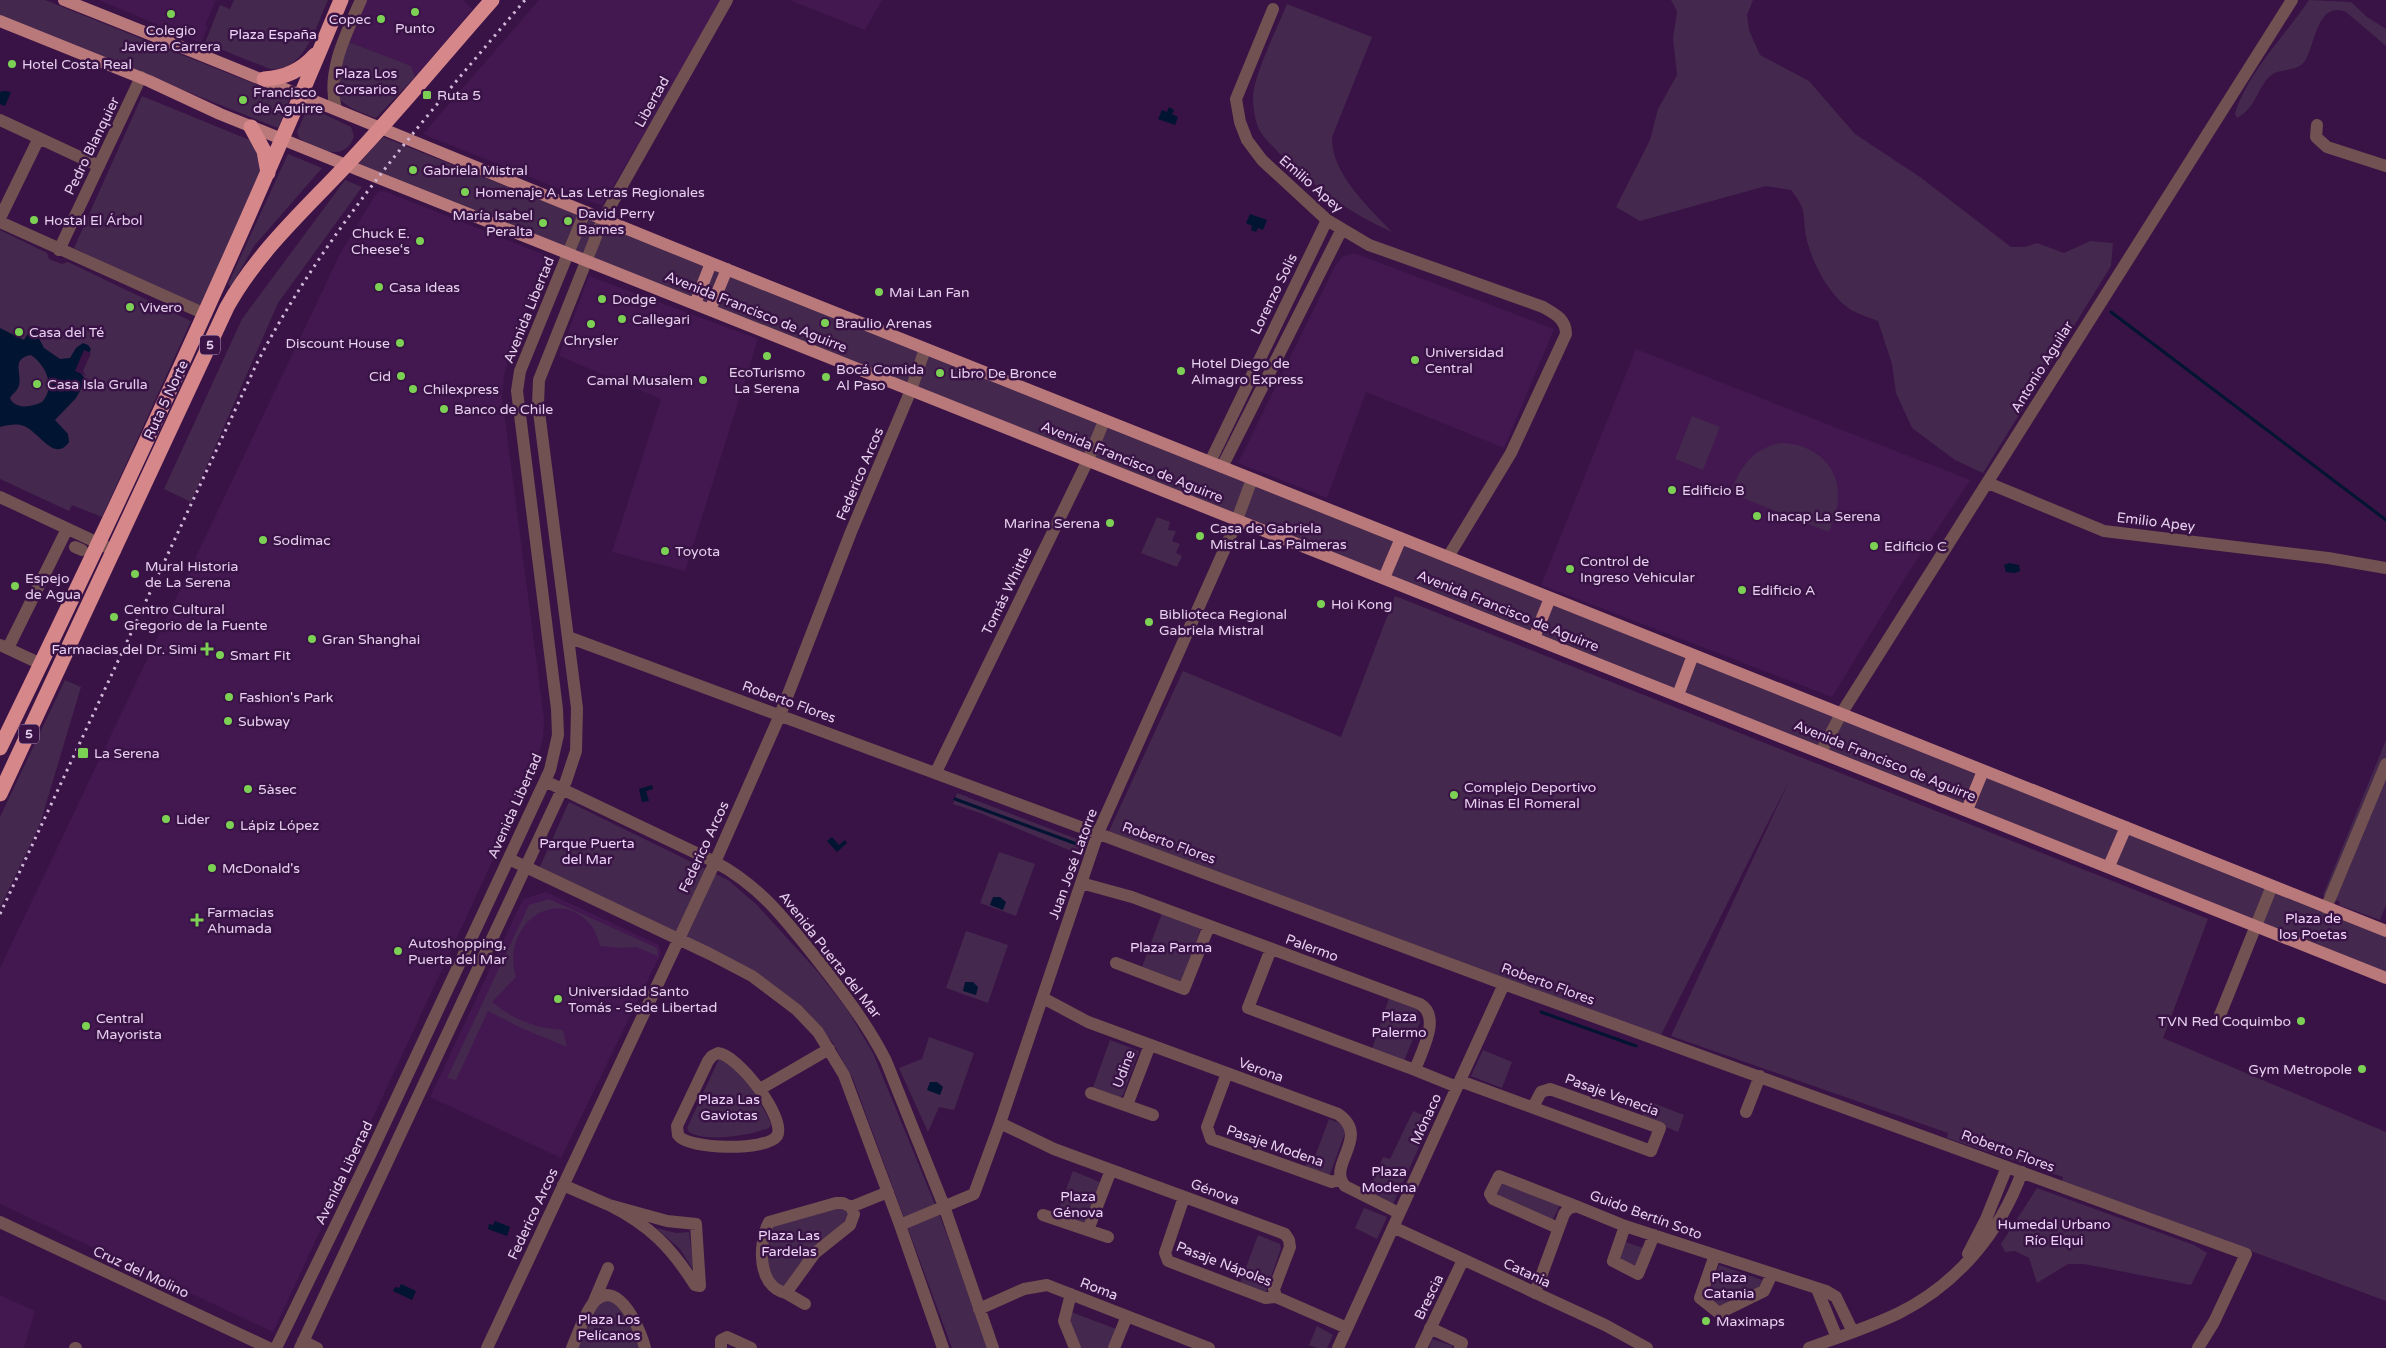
<svg xmlns="http://www.w3.org/2000/svg" width="2386" height="1348" font-family="'Varela Round',sans-serif">
<rect width="100%" height="100%" fill="#391345"/>
<path fill="#431851" d="M99 0H216L205 25 208 26 201 43Z
M367 0H463L473 9 415 77 410 66 349 42Z
M539 0H721L602 206 423 134Z
M789 0H882L865 30Z
M384 191 550 257 509 358 504 375 502 396 544 719 543 739 534 772 273 1332 0 1204V968L340 254 375 195 378 192Z
M1354 253 1554 329 1504 448 1366 392 1327 498 1238 463 1335 266 1342 257Z
M589 276 758 339 685 571 612 552 661 399 559 356Z
M1636 349 1970 480 1908 573 1832 697 1541 585Z
M546 892 659 945 661 953 561 1158 430 1097 523 899Z
M0 1295 35 1311 24 1348H0Z"/>
<path fill="#44284d" d="M0 0H45L290 98 278 128 0 17Z
M234 0H328C316 26 305 72 270 69L205 43 220 5 230 9Z
M1671 0H1753L1747 15 1749 30 1760 55 1809 81 1855 134 1920 177 2011 247H2025L2037 243 2064 253 2090 241 2113 243 2111 266 1983 473 1955 460 1912 428 1896 393 1892 364 1878 321C1870 318 1861 315 1853 311 1830 298 1811 261 1806 236 1802 212 1808 212 1791 190L1766 186 1640 221 1616 207 1650 140 1658 109 1677 75 1673 38 1677 11Z
M2309 0 2351 2 2367 17 2386 29V46L2346 12C2317 0 2315 46 2305 61 2297 72 2283 68 2273 74 2258 83 2258 107 2237 118L2235 114C2247 73 2285 36 2309 0Z
M1287 4 1372 37 1332 137C1331 174 1369 207 1392 232 1349 213 1314 187 1280 154 1273 146 1263 138 1258 127 1255 119 1253 107 1253 97 1254 75 1278 26 1287 4Z
M349 42 411 66 415 77 376 118C366 114 352 110 344 103 326 89 344 59 349 42Z
M142 96 252 141 262 167 201 310 74 248Z
M307 109H313L351 127 354 136C346 164 315 149 299 138L297 132Z
M383 137 2386 936V974L358 164Z
M288 154 322 168 254 246 231 287 228 284Z
M345 180 362 187 278 303 191 502 164 489 242 319Z
M0 230 47 253 49 259 62 264 68 262 191 321 102 517 72 505 69 511 0 479Z
M1692 416 1720 427 1703 470 1675 459Z
M1781 443C1811 443 1840 464 1838 498 1838 509 1833 521 1829 532L1730 493C1741 467 1751 449 1781 443Z
M1157 517 1170 522 1168 530 1176 531 1172 541 1180 544 1176 553 1182 556 1177 567 1141 553Z
M1395 596 2208 919 2163 1038 2386 1132V1301L2062 1181 2063 1177 1947 1138 1948 1133 1671 1036 1789 781 1659 1039 1109 831 1183 671 1341 737Z
M65 680 81 687 40 824 0 908V817Z
M2386 740V905L2380 920 2339 905 2340 902 2323 895Z
M957 793 1082 841 1076 853 980 813 953 804Z
M569 802 728 880 757 905 817 971 847 1009 873 1053 941 1219 989 1348H952L853 1079 833 1043 806 1010 763 977 708 947 539 869Z
M999 852 1035 864 1016 916 980 903Z
M549 899 657 948 658 956 636 947 622 948 600 946C598 939 595 930 591 925 555 883 500 927 516 977L492 1002C514 1020 535 1028 563 1030L567 1047 519 1027 488 1011 456 1080 447 1078 529 905Z
M1162 913 1201 928 1181 982 1142 967Z
M966 931 1008 945 988 1003 946 988Z
M1389 998 1417 1009 1420 1022 1404 1061 1372 1049Z
M929 1037 974 1053 954 1110 939 1107 928 1132 899 1068 922 1059Z
M1110 1040 1139 1051 1123 1095 1115 1101 1091 1093Z
M1483 1050 1512 1062 1502 1088 1471 1076Z
M723 1058C745 1079 758 1095 771 1124L769 1128C750 1135 708 1143 689 1132L687 1128 719 1059Z
M1648 1101 1684 1115 1678 1132 1642 1117Z
M1413 1111 1432 1119 1393 1204 1368 1192 1383 1157 1390 1159Z
M1329 1119 1345 1125V1133L1329 1177 1304 1168 1308 1160 1314 1159Z
M1073 1171 1102 1183 1087 1228 1055 1218Z
M1499 1182 1561 1203 1552 1221 1500 1198 1495 1193Z
M2037 1188 2194 1245 2207 1253 2191 1285 2084 1264H2068L2037 1283 2029 1258 2015 1251 2005 1252 2001 1244Z
M836 1205 851 1214 785 1290 767 1274V1231L771 1224Z
M1364 1208 1387 1217 1377 1239 1355 1228Z
M656 1228 676 1233 689 1232 694 1271 680 1249Z
M1258 1235 1280 1244 1281 1248 1265 1295 1239 1286Z
M1626 1242 1643 1248 1636 1266 1619 1259Z
M1719 1265 1762 1280 1760 1287 1719 1307 1707 1297Z
M603 1298 620 1304 642 1348H575L596 1303Z
M1071 1312 1119 1330 1112 1348H1077L1066 1322Z
M1317 1326 1333 1335 1327 1348H1317L1309 1345Z
M1432 1339 1453 1346 1452 1348H1429Z"/>
<path fill="#011432" fill-rule="evenodd" d="M4 91 11 92 5 106 0 104V92Z
M1169 107 1174 110 1172 114 1178 117 1175 125 1158 119 1162 110 1167 112Z
M1250 214 1267 220 1263 230 1258 228 1256 232 1251 230 1252 226 1246 223Z
M0 328 24 340 30 330 35 331 44 348 60 359 70 358 76 348 83 343 88 345 91 349 80 372 86 380 76 398 55 420 68 434 69 442C55 463 39 432 24 426 16 423 8 425 0 427ZM31 355C46 365 56 387 42 402 32 407 15 410 10 398 12 394 16 392 18 388 24 375 9 359 31 355Z
M2009 563 2019 565 2020 571 2015 573 2006 572 2004 565Z
M652 785 653 789 646 791 649 801 642 802 639 789Z
M832 837 839 845 845 840 847 843 837 852 827 841Z
M993 897H1000L1006 902 1003 910 990 905Z
M965 982H973L978 987 976 995 963 991Z
M930 1082H937L943 1087 940 1095 927 1090Z
M495 1221 510 1227 507 1236 488 1229 489 1224 493 1225Z
M401 1284 416 1291 412 1300 393 1291 395 1287 399 1288Z"/>
<path fill="#391345" d="M84 350 91 353 83 371 86 376 75 371Z"/>
<g fill="none" stroke-linecap="round" stroke-linejoin="round">
<path stroke="#011432" stroke-width="3" d="M2111 312 2386 520
M955 799 1082 846
M1541 1012 1636 1046"/>
<path stroke="#715151" stroke-width="12" d="M1273 9 1236 99 1240 122 1247 140 1262 160 1327 220 1369 245 1543 307C1555 314 1566 319 1566 334L1511 453 1448 557
M336 109C326 72 346 34 361 0
M0 120 99 166
M2317 125 2316 137 2327 147 2386 166
M0 218 39 138
M0 222 205 314
M59 250 141 77
M1210 462 1327 220
M1222 467 1342 229
M1988 483 2104 531 2328 558 2386 568
M0 497 115 551
M75 547 82 550
M568 637 1504 984 2246 1254 2214 1322 2198 1348
M0 645 41 664
M8 648 67 529
M1821 752 1841 714 2292 0
M936 772 1088 460 1104 421
M545 781 715 862C762 887 787 922 819 962 844 994 868 1025 886 1061L944 1206 993 1348
M509 859 710 954 752 976 797 1010 818 1032 844 1075 900 1225 943 1348
M1081 883 1132 897 1420 1004C1442 1017 1421 1052 1415 1070L1457 1087
M2326 908 2386 764
M1271 949 1248 1008 1415 1070
M1116 963 1184 989 1209 926
M1043 998 1088 1022 1338 1114C1372 1137 1326 1165 1345 1186L1399 1213
M2220 1015 2272 886
M718 1053C737 1054 787 1118 777 1136 767 1151 688 1150 678 1135L677 1126 708 1061 712 1056Z
M1227 1073 1207 1127 1211 1139 1332 1182 1340 1179
M1460 1081 1651 1151 1660 1128 1550 1089 1541 1092 1533 1107
M760 1089 829 1049
M1091 1093 1153 1115
M1127 1105 1150 1045
M1746 1112 1760 1076
M1000 1123 1054 1149 1285 1234 1289 1240 1290 1247 1274 1289 1276 1297 1347 1328
M563 1185 609 1205 667 1221 696 1224 700 1286 695 1285C671 1247 649 1225 609 1205
M1184 1197 1165 1253 1168 1261 1265 1298 1276 1297
M836 1203H843L851 1207 854 1214 850 1225 815 1253 786 1293C757 1287 758 1243 769 1222Z
M851 1207 888 1192
M1043 1215 1108 1237
M0 1222 269 1348
M900 1225 974 1194 1000 1123 1098 833 1234 528 1252 479
M1625 1226 1613 1261 1638 1274 1654 1235
M1393 1227 1605 1325 1647 1348
M1558 1228 1493 1199 1490 1194 1499 1176 1576 1206
M1088 1230 1111 1170
M1968 1254 1986 1219 2007 1167
M1715 1255 1700 1298 1719 1313 1764 1291 1772 1274
M1817 1289 1837 1338
M786 1293 805 1304
M1535 1293 1564 1214 1568 1209 1576 1206 1625 1226 1826 1291 1836 1297 1853 1332
M1071 1294 1064 1321 1075 1348
M594 1301 608 1268
M979 1309 1024 1289 1047 1285 1209 1348
M1430 1328 1462 1343 1460 1348
M303 1341 317 1348
M75 1348H76
M276 1348 370 1155 550 770 558 735 557 709 517 391 520 371 585 212
M300 1348 566 781 576 751 577 708 538 404 539 380 603 219 727 0
M487 1348 715 862 780 715 851 532 911 390 925 349
M572 1348C577 1336 587 1308 596 1300 619 1279 641 1331 645 1348
M721 1348V1340L727 1337 751 1348
M1114 1348 1127 1316
M1338 1348 1504 984
M1421 1348 1463 1260
M1809 1348C1839 1337 1870 1327 1899 1313 1957 1284 2000 1233 2022 1172"/>
<path stroke="#b9787a" stroke-width="12" d="M64 0C294 91 522 187 751 279 1295 498 1840 715 2386 931
M0 21 149 81 220 114 346 165 2386 978
M695 304 711 263
M710 310 727 269
M1384 578 1401 538
M1534 638 1550 598
M1678 695 1693 655
M1967 810 1983 771
M2109 866 2126 827"/>
<path stroke="#d6878a" stroke-width="15" d="M264 79C285 78 301 71 315 55
M251 127 264 151 268 173
M0 748C120 502 236 253 341 0
M0 794 227 307C259 249 310 205 354 157 402 106 446 52 492 0"/>
<path stroke="#d1b8d9" stroke-width="3" stroke-dasharray="2.5 5" stroke-linecap="butt" d="M0 914 257 363C327 228 428 115 525 0"/>
</g>
<g fill="#7cd155" stroke="#391345" stroke-width="2">
<circle cx="415" cy="12" r="5"/>
<circle cx="171" cy="14" r="5"/>
<circle cx="381" cy="19" r="5"/>
<circle cx="12" cy="64" r="5"/>
<rect x="422" y="90" width="10" height="10" rx="2.5"/>
<circle cx="243" cy="100" r="5"/>
<circle cx="413" cy="170" r="5"/>
<circle cx="465" cy="192" r="5"/>
<circle cx="34" cy="220" r="5"/>
<circle cx="568" cy="221" r="5"/>
<circle cx="543" cy="223" r="5"/>
<circle cx="420" cy="241" r="5"/>
<circle cx="379" cy="287" r="5"/>
<circle cx="879" cy="292" r="5"/>
<circle cx="602" cy="299" r="5"/>
<circle cx="130" cy="307" r="5"/>
<circle cx="622" cy="319" r="5"/>
<circle cx="825" cy="323" r="5"/>
<circle cx="591" cy="324" r="5"/>
<circle cx="19" cy="332" r="5"/>
<circle cx="400" cy="343" r="5"/>
<circle cx="767" cy="356" r="5"/>
<circle cx="1415" cy="360" r="5"/>
<circle cx="1181" cy="371" r="5"/>
<circle cx="940" cy="373" r="5"/>
<circle cx="401" cy="376" r="5"/>
<circle cx="826" cy="377" r="5"/>
<circle cx="703" cy="380" r="5"/>
<circle cx="37" cy="384" r="5"/>
<circle cx="413" cy="389" r="5"/>
<circle cx="444" cy="409" r="5"/>
<circle cx="1672" cy="490" r="5"/>
<circle cx="1757" cy="516" r="5"/>
<circle cx="1110" cy="523" r="5"/>
<circle cx="1200" cy="536" r="5"/>
<circle cx="263" cy="540" r="5"/>
<circle cx="1874" cy="546" r="5"/>
<circle cx="665" cy="551" r="5"/>
<circle cx="1570" cy="569" r="5"/>
<circle cx="135" cy="574" r="5"/>
<circle cx="15" cy="586" r="5"/>
<circle cx="1742" cy="590" r="5"/>
<circle cx="1321" cy="604" r="5"/>
<circle cx="114" cy="617" r="5"/>
<circle cx="1149" cy="622" r="5"/>
<circle cx="312" cy="639" r="5"/>
<path d="M204.5 641.5h5v5h5v5h-5v5h-5v-5h-5v-5h5z"/>
<circle cx="220" cy="655" r="5"/>
<circle cx="229" cy="697" r="5"/>
<circle cx="228" cy="721" r="5"/>
<rect x="77" y="747" width="12" height="12" rx="2.5"/>
<circle cx="248" cy="789" r="5"/>
<circle cx="1454" cy="795" r="5"/>
<circle cx="166" cy="819" r="5"/>
<circle cx="230" cy="825" r="5"/>
<circle cx="212" cy="868" r="5"/>
<path d="M194.5 912.5h5v5h5v5h-5v5h-5v-5h-5v-5h5z"/>
<circle cx="398" cy="951" r="5"/>
<circle cx="558" cy="999" r="5"/>
<circle cx="2301" cy="1021" r="5"/>
<circle cx="86" cy="1026" r="5"/>
<circle cx="2362" cy="1069" r="5"/>
<circle cx="1706" cy="1321" r="5"/>
</g>
<g text-anchor="middle" dominant-baseline="central" stroke-width="5" stroke-linejoin="round" paint-order="stroke">
<g fill="#391345" stroke="#b397bc" stroke-width="1">
<rect x="200" y="335.5" width="20" height="19" rx="4"/>
<rect x="19" y="724.5" width="20" height="19" rx="4"/>
</g>
<g font-size="12" font-weight="bold" fill="#e7d0ef">
<text x="210" y="345">5</text>
<text x="29" y="734">5</text>
</g>
<g font-size="14" fill="#e7d0ef" stroke="#391345" text-anchor="start">
<text x="371" y="19" text-anchor="end">Copec</text>
<text x="415" y="28" text-anchor="middle">Punto</text>
<text x="171" y="30" text-anchor="middle">Colegio<tspan x="171" dy="16">Javiera Carrera</tspan></text>
<text x="22" y="64">Hotel Costa Real</text>
<text x="253" y="92">Francisco<tspan x="253" dy="16">de Aguirre</tspan></text>
<text x="437" y="95">Ruta 5</text>
<text x="423" y="170">Gabriela Mistral</text>
<text x="475" y="192">Homenaje A Las Letras Regionales</text>
<text x="578" y="213">David Perry<tspan x="578" dy="16">Barnes</tspan></text>
<text x="533" y="215" text-anchor="end">María Isabel<tspan x="533" dy="16">Peralta</tspan></text>
<text x="44" y="220">Hostal El Árbol</text>
<text x="410" y="233" text-anchor="end">Chuck E.<tspan x="410" dy="16">Cheese‘s</tspan></text>
<text x="389" y="287">Casa Ideas</text>
<text x="889" y="292">Mai Lan Fan</text>
<text x="612" y="299">Dodge</text>
<text x="140" y="307">Vivero</text>
<text x="632" y="319">Callegari</text>
<text x="835" y="323">Braulio Arenas</text>
<text x="29" y="332">Casa del Té</text>
<text x="591" y="340" text-anchor="middle">Chrysler</text>
<text x="390" y="343" text-anchor="end">Discount House</text>
<text x="1425" y="352">Universidad<tspan x="1425" dy="16">Central</tspan></text>
<text x="1191" y="363">Hotel Diego de<tspan x="1191" dy="16">Almagro Express</tspan></text>
<text x="836" y="369">Bocá Comida<tspan x="836" dy="16">Al Paso</tspan></text>
<text x="767" y="372" text-anchor="middle">EcoTurismo<tspan x="767" dy="16">La Serena</tspan></text>
<text x="950" y="373">Libro De Bronce</text>
<text x="391" y="376" text-anchor="end">Cid</text>
<text x="693" y="380" text-anchor="end">Camal Musalem</text>
<text x="47" y="384">Casa Isla Grulla</text>
<text x="423" y="389">Chilexpress</text>
<text x="454" y="409">Banco de Chile</text>
<text x="1682" y="490">Edificio B</text>
<text x="1767" y="516">Inacap La Serena</text>
<text x="1100" y="523" text-anchor="end">Marina Serena</text>
<text x="1210" y="528">Casa de Gabriela<tspan x="1210" dy="16">Mistral Las Palmeras</tspan></text>
<text x="273" y="540">Sodimac</text>
<text x="1884" y="546">Edificio C</text>
<text x="675" y="551">Toyota</text>
<text x="1580" y="561">Control de<tspan x="1580" dy="16">Ingreso Vehicular</tspan></text>
<text x="145" y="566">Mural Historia<tspan x="145" dy="16">de La Serena</tspan></text>
<text x="25" y="578">Espejo<tspan x="25" dy="16">de Agua</tspan></text>
<text x="1752" y="590">Edificio A</text>
<text x="1331" y="604">Hoi Kong</text>
<text x="124" y="609">Centro Cultural<tspan x="124" dy="16">Gregorio de la Fuente</tspan></text>
<text x="1159" y="614">Biblioteca Regional<tspan x="1159" dy="16">Gabriela Mistral</tspan></text>
<text x="322" y="639">Gran Shanghai</text>
<text x="197" y="649" text-anchor="end">Farmacias del Dr. Simi</text>
<text x="230" y="655">Smart Fit</text>
<text x="239" y="697">Fashion's Park</text>
<text x="238" y="721">Subway</text>
<text x="94" y="753">La Serena</text>
<text x="1464" y="787">Complejo Deportivo<tspan x="1464" dy="16">Minas El Romeral</tspan></text>
<text x="258" y="789">5àsec</text>
<text x="176" y="819">Lider</text>
<text x="240" y="825">Lápiz López</text>
<text x="222" y="868">McDonald's</text>
<text x="207" y="912">Farmacias<tspan x="207" dy="16">Ahumada</tspan></text>
<text x="408" y="943">Autoshopping,<tspan x="408" dy="16">Puerta del Mar</tspan></text>
<text x="568" y="991">Universidad Santo<tspan x="568" dy="16">Tomás - Sede Libertad</tspan></text>
<text x="96" y="1018">Central<tspan x="96" dy="16">Mayorista</tspan></text>
<text x="2291" y="1021" text-anchor="end">TVN Red Coquimbo</text>
<text x="2352" y="1069" text-anchor="end">Gym Metropole</text>
<text x="1716" y="1321">Maximaps</text>
</g>
<g font-size="14" fill="#efd5f9" stroke="#391345">
<text x="273" y="34">Plaza España</text>
<text x="366" y="73">Plaza Los<tspan x="366" dy="16">Corsarios</tspan></text>
<text x="587" y="843">Parque Puerta<tspan x="587" dy="16">del Mar</tspan></text>
<text x="2313" y="918">Plaza de<tspan x="2313" dy="16">los Poetas</tspan></text>
<text x="1171" y="947">Plaza Parma</text>
<text x="1399" y="1016">Plaza<tspan x="1399" dy="16">Palermo</tspan></text>
<text x="729" y="1099">Plaza Las<tspan x="729" dy="16">Gaviotas</tspan></text>
<text x="1389" y="1171">Plaza<tspan x="1389" dy="16">Modena</tspan></text>
<text x="1078" y="1196">Plaza<tspan x="1078" dy="16">Génova</tspan></text>
<text x="2054" y="1224">Humedal Urbano<tspan x="2054" dy="16">Río Elqui</tspan></text>
<text x="789" y="1235">Plaza Las<tspan x="789" dy="16">Fardelas</tspan></text>
<text x="1729" y="1277">Plaza<tspan x="1729" dy="16">Catania</tspan></text>
<text x="609" y="1319">Plaza Los<tspan x="609" dy="16">Pelícanos</tspan></text>
</g>
<g font-size="14" fill="#e7d0ef" stroke="#391345">
<text transform="translate(652 102) rotate(-61)">Libertad</text>
<text transform="translate(92 146) rotate(-64)">Pedro Blanquier</text>
<text transform="translate(1311 184) rotate(41)">Emilio Apey</text>
<text transform="translate(1274 294) rotate(-64)">Lorenzo Solis</text>
<text transform="translate(529 310) rotate(-68)">Avenida Libertad</text>
<text transform="translate(756 312) rotate(22)">Avenida Francisco de Aguirre</text>
<text transform="translate(2042 367) rotate(-58)">Antonio Aguilar</text>
<text transform="translate(166 400) rotate(-65)">Ruta 5 Norte</text>
<text transform="translate(1132 462) rotate(22)">Avenida Francisco de Aguirre</text>
<text transform="translate(860 474) rotate(-67)">Federico Arcos</text>
<text transform="translate(2156 522) rotate(7)">Emilio Apey</text>
<text transform="translate(1007 591) rotate(-64)">Tomás Whittle</text>
<text transform="translate(1508 611) rotate(22)">Avenida Francisco de Aguirre</text>
<text transform="translate(789 702) rotate(20)">Roberto Flores</text>
<text transform="translate(1885 761) rotate(22)">Avenida Francisco de Aguirre</text>
<text transform="translate(515 806) rotate(-66)">Avenida Libertad</text>
<text transform="translate(1169 843) rotate(20)">Roberto Flores</text>
<text transform="translate(704 847) rotate(-65)">Federico Arcos</text>
<text transform="translate(1073 864) rotate(-70)">Juan José Latorre</text>
<text transform="translate(1312 948) rotate(20)">Palermo</text>
<text transform="translate(830 955) rotate(52)">Avenida Puerta del Mar</text>
<text transform="translate(1548 984) rotate(20)">Roberto Flores</text>
<text transform="translate(1124 1069) rotate(-69)">Udine</text>
<text transform="translate(1261 1070) rotate(20)">Verona</text>
<text transform="translate(1612 1095) rotate(20)">Pasaje Venecia</text>
<text transform="translate(1426 1119) rotate(-65)">Mónaco</text>
<text transform="translate(1275 1146) rotate(19)">Pasaje Modena</text>
<text transform="translate(2008 1151) rotate(20)">Roberto Flores</text>
<text transform="translate(344 1173) rotate(-64)">Avenida Libertad</text>
<text transform="translate(1215 1192) rotate(20)">Génova</text>
<text transform="translate(533 1214) rotate(-65)">Federico Arcos</text>
<text transform="translate(1646 1215) rotate(20)">Guido Bertín Soto</text>
<text transform="translate(1224 1264) rotate(21)">Pasaje Nápoles</text>
<text transform="translate(141 1272) rotate(25)">Cruz del Molino</text>
<text transform="translate(1527 1273) rotate(25)">Catania</text>
<text transform="translate(1099 1289) rotate(21)">Roma</text>
<text transform="translate(1429 1297) rotate(-64)">Brescia</text>
</g>
</g>
</svg>
